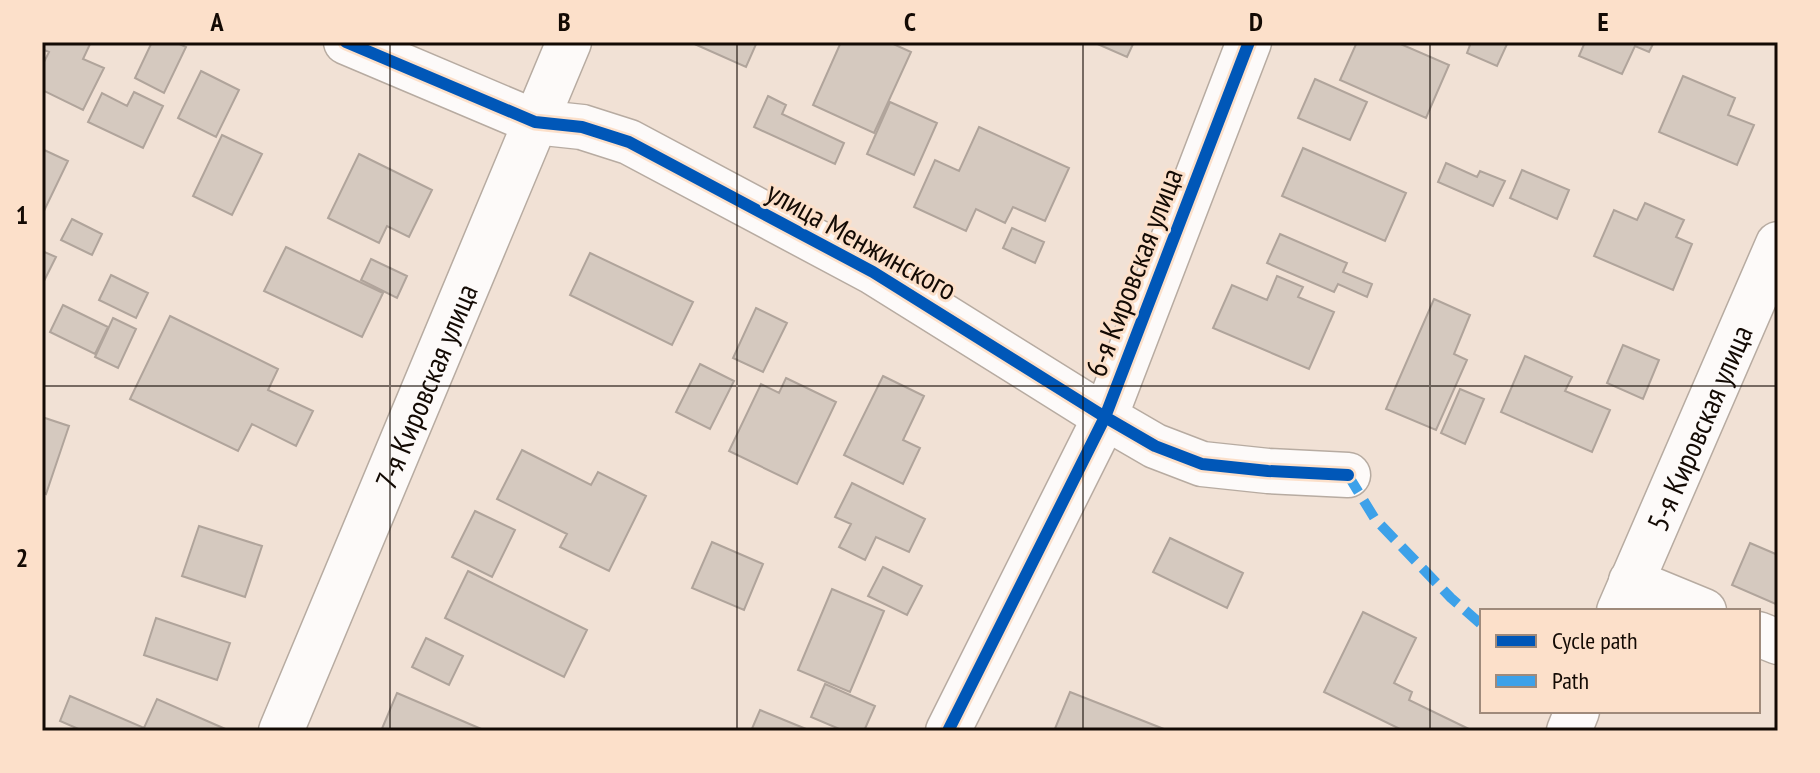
<svg xmlns="http://www.w3.org/2000/svg" width="1820" height="773" font-family="'PT Sans Narrow',sans-serif">
<rect width="100%" height="100%" fill="#f1e1d5"/>
<path fill="#d5c9bf" stroke="#b0a49b" stroke-width="2" d="M42 42H91L83 59 104 68 83 110 42 90V66L49 52 42 49Z
M152 42H175L186 47 164 93 135 78Z
M690 42H757L746 67Z
M841 42H889L911 52 874 133 813 105Z
M1093 42H1134L1127 57Z
M1357 42H1396L1449 65 1426 118 1340 80Z
M1463 42H1508L1497 66 1467 53 1470 45Z
M1585 42H1654L1649 52 1635 46 1622 74 1579 56Z
M201 71 239 90 216 137 178 118Z
M1683 76 1735 98 1728 115 1754 125 1737 165 1659 132Z
M1315 79 1367 102 1350 140 1298 118Z
M134 92 163 106 143 148 88 122 102 93 127 106Z
M768 96 786 105 782 114 844 143 835 164 754 127Z
M890 102 937 123 914 175 867 154Z
M979 127 1069 168 1045 221 1013 207 1005 223 976 209 966 231 914 207 935 160 959 171Z
M222 135 262 154 232 215 193 196Z
M1303 148 1406 193 1385 241 1282 196Z
M42 149 68 161 42 215Z
M359 154 432 190 409 237 387 226 379 243 328 218Z
M1446 163 1477 177 1480 171 1505 181 1493 206 1438 182Z
M1522 170 1569 190 1557 219 1510 198Z
M1645 203 1684 220 1676 237 1692 244 1673 290 1594 256 1614 210 1637 220Z
M72 219 102 234 92 255 61 240Z
M1012 228 1044 242 1035 263 1003 248Z
M1280 234 1347 263 1343 272 1372 284 1367 297 1338 284 1334 292 1267 263Z
M286 247 383 293 362 337 264 291Z
M42 251 56 257 42 285Z
M590 253 693 302 672 345 570 295Z
M371 259 407 276 397 298 361 280Z
M111 275 148 293 136 318 99 300Z
M1277 276 1303 287 1298 297 1334 312 1309 369 1213 328 1232 285 1267 300Z
M1434 299 1470 315 1454 354 1467 360 1436 430 1386 409Z
M63 305 108 327 95 354 50 332Z
M756 308 787 323 763 372 733 358Z
M170 316 278 369 268 390 313 411 296 446 252 424 238 451 130 399Z
M113 318 136 329 118 368 95 357Z
M1623 345 1659 360 1643 399 1607 383Z
M1525 356 1572 377 1565 391 1610 410 1592 452 1501 412Z
M700 364 734 381 710 429 676 412Z
M883 376 924 396 903 440 920 448 903 484 844 455Z
M786 378 836 402 797 484 729 451 761 384 779 393Z
M1460 389 1484 399 1465 444 1441 433Z
M42 417 69 426 46 494 42 492Z
M522 450 591 485 598 472 646 496 609 571 560 547 567 534 497 499Z
M852 483 925 519 909 552 876 537 865 560 839 547 851 524 835 517Z
M475 511 515 530 492 577 452 557Z
M199 526 262 546 245 597 182 576Z
M1170 538 1243 573 1227 608 1153 572Z
M712 542 763 564 744 610 692 588Z
M1750 543 1778 555V605L1732 585Z
M883 567 922 586 907 615 868 596Z
M468 571 587 630 564 677 445 618Z
M832 589 884 611 850 692 798 670Z
M1363 612 1416 638 1394 683 1412 692 1409 700 1473 731H1404L1324 692Z
M156 618 230 643 217 680 144 655Z
M426 638 463 656 449 685 412 667Z
M825 684 875 706 864 731H844L811 717Z
M1070 692 1169 731H1054Z
M397 693 486 731H381Z
M70 696 144 728 157 699 230 731H83L60 721Z
M760 710 811 731H751Z"/>
<g fill="none" stroke-linecap="round" stroke-linejoin="round">
<defs>
<g id="street">
<path d="M346 42 535 122 582 127 629 142 873 272 1105 417 1155 446 1202 464 1268 471 1348 475"/>
<path d="M1631 581 1704 611"/>
<path d="M1758 634 1778 642"/>
<path id="s1" d="M281 731 569 42"/>
<path d="M948 731 1105 417 1249 42"/>
</g>
<g id="primary">
<path id="s2" d="M1619 611 1778 244"/>
<path d="M1569 731 1577 711"/>
</g>
</defs>
<use href="#street" stroke="#b7aba1" stroke-width="47"/>
<use href="#primary" stroke="#b7aba1" stroke-width="47"/>
<use href="#street" stroke="#fdfaf9" stroke-width="44"/>
<use href="#primary" stroke="#fdfaf9" stroke-width="44"/>
<path stroke="#3da1e9" stroke-width="10" stroke-dasharray="20 10" stroke-linecap="butt" d="M1348 475 1375 519 1451 598 1482 625"/>
<defs>
<path id="cycleway" d="M346 42 535 122 582 127 629 142 873 272 1105 417 1155 446 1202 464 1268 471 1348 475
M948 731 1105 417 1249 42"/>
</defs>
<use href="#cycleway" stroke="#fce0ca" stroke-width="17"/>
<use href="#cycleway" stroke="#0057b8" stroke-width="12"/>
</g>
<path fill="none" stroke="#130a04" stroke-width="2" stroke-opacity="0.55" d="M390 42V731M737 42V731M1083 42V731M1430 42V731M42 386H1778"/>
<g text-anchor="middle" dominant-baseline="central" stroke-width="6" stroke-linejoin="round" paint-order="stroke">
<g font-size="30" fill="#130a04" stroke="#fce0ca">
<text transform="translate(862 240) rotate(29)">улица Менжинского</text>
<text transform="translate(1133 272) rotate(-69)">6-я Кировская улица</text>
<text stroke="none"><textPath href="#s1" startOffset="374">7-я Кировская улица</textPath></text>
<text stroke="none"><textPath href="#s2" startOffset="200">5-я Кировская улица</textPath></text>
</g>
</g>
<rect width="1820" height="773" fill="none" stroke="#fce0ca" stroke-width="88"/>
<rect x="1480" y="609" width="280" height="104" fill="#fce0ca" stroke="#9f8a7b" stroke-width="2"/>
<rect x="1496" y="635" width="40" height="12" fill="#0057b8" stroke="#9f8a7b" stroke-width="2"/>
<text x="1552" y="649" font-size="24" fill="#130a04">Cycle path</text>
<rect x="1496" y="675" width="40" height="12" fill="#3da1e9" stroke="#9f8a7b" stroke-width="2"/>
<text x="1552" y="689" font-size="24" fill="#130a04">Path</text>
<rect x="44" y="44" width="1732" height="685" fill="none" stroke="#130a04" stroke-width="3"/>
<g font-size="26" text-anchor="middle" font-weight="bold" fill="#130a04">
<text x="217" y="31">A</text>
<text x="564" y="31">B</text>
<text x="910" y="31">C</text>
<text x="1256" y="31">D</text>
<text x="1603" y="31">E</text>
<text x="22" y="224">1</text>
<text x="22" y="567">2</text>
</g>
</svg>
